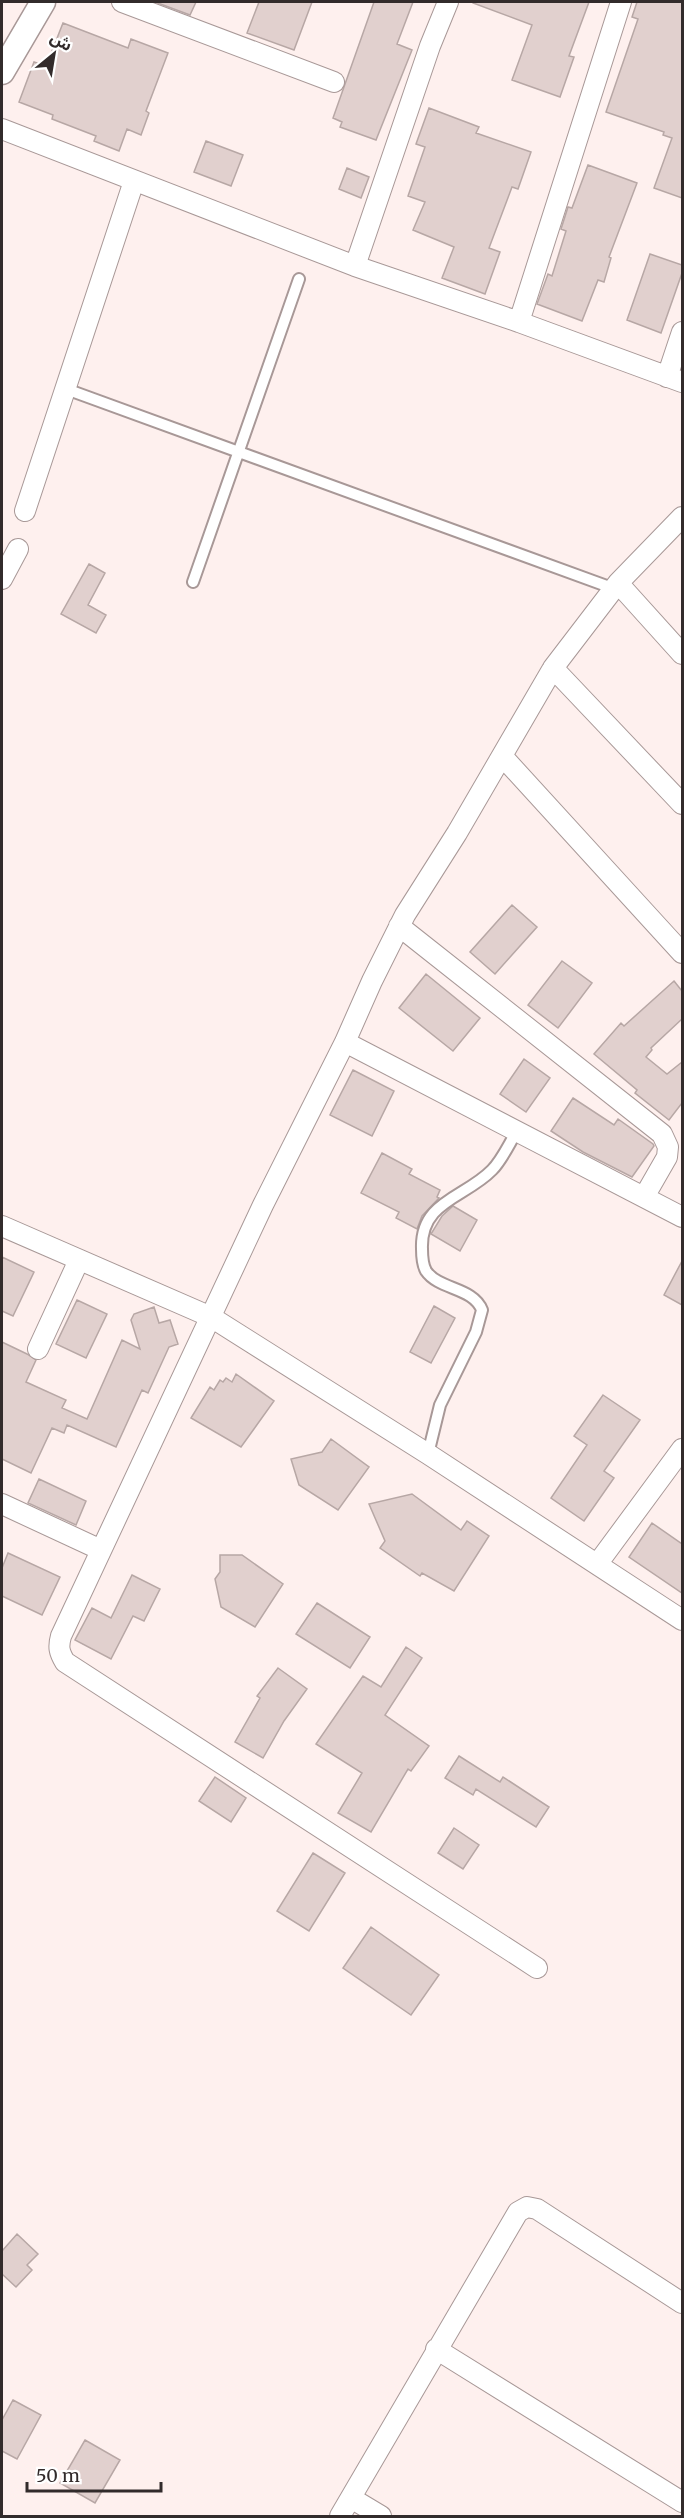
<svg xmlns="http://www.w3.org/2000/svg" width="684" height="2518" font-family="Merriweather,'Noto Sans Arabic',serif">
<rect width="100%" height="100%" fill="#fef0ee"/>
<path fill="#e1d0ce" stroke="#b7a7a5" stroke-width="1.5" d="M155 2H196L190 15Z
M259 2H312L294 50 247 33Z
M374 2H413L397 44 412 50 376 140 340 127 342 122 333 118Z
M473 2H589L569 56 574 57 560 97 512 80 532 25 473 3Z
M637 2H682V198L654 188 672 138 663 135 664 132 606 112 638 19 632 17Z
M63 23 128 48 131 39 168 53 146 111 149 113 141 135 127 129 119 151 94 141 96 136 52 119 53 115 19 102 34 62 46 66Z
M429 108 479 127 476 133 531 152 518 189 512 187 489 248 500 252 485 294 442 278 454 247 413 230 425 202 408 196 425 147 416 144Z
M206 141 243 155 231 186 194 172Z
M588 165 637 183 609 257 611 258 604 282 598 280 582 321 537 304 548 274 552 276 566 231 561 229 568 207 572 208Z
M347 168 369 177 361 198 339 189Z
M650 254 682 265V273L661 333 627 320Z
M89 564 105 573 88 605 106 615 96 633 61 614Z
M512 905 537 927 495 974 470 952Z
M562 961 592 983 558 1028 528 1005Z
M426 974 480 1018 453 1051 399 1008Z
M674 981 682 991V1019L651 1048 652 1050 646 1057 667 1074 682 1062V1103L669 1120 635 1093 637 1090 594 1054 621 1023 624 1026Z
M524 1059 550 1078 526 1112 500 1094Z
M353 1070 394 1091 372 1136 330 1115Z
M573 1098 614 1125 618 1119 653 1144 654 1146 632 1177 583 1152 551 1131Z
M382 1153 412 1169 409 1174 440 1190 437 1197 439 1198 422 1216 417 1229 396 1218 399 1212 361 1193Z
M453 1206 477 1220 460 1251 431 1234 442 1216Z
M2 1257 34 1272 13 1316 2 1311Z
M682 1261V1305L664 1295Z
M77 1300 107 1314 86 1358 56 1344Z
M434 1306 455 1318 431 1363 410 1352Z
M154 1307 159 1323 170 1320 178 1344 169 1347 148 1393 142 1390 116 1447 67 1425 64 1433 52 1428 31 1473 2 1459V1342L27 1354 36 1360 26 1382 66 1400 62 1408 87 1419 122 1340 140 1349 131 1320 134 1314Z
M236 1374 274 1401 241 1447 191 1418 210 1387 214 1390 220 1380 223 1382 226 1378 232 1382Z
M603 1395 640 1420 604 1471 614 1478 584 1521 551 1498 587 1445 574 1436Z
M331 1439 369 1467 338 1510 299 1485 291 1459 322 1452Z
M39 1479 86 1501 76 1525 28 1503Z
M412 1494 461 1530 467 1521 489 1536 454 1591 422 1573 420 1576 380 1548 385 1541 369 1504Z
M652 1523 682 1544V1593L629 1557Z
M8 1553 60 1577 42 1615 2 1596V1568Z
M220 1555H242L283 1584 255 1627 221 1607 215 1579 220 1572Z
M132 1575 160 1589 144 1621 133 1616 111 1659 75 1640 92 1608 111 1618Z
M317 1603 370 1637 350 1668 296 1634Z
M406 1647 422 1658 385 1715 429 1746 411 1771 408 1769 371 1832 338 1813 362 1773 316 1744 363 1676 381 1687Z
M278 1668 307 1689 284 1721 263 1758 235 1742 260 1698 257 1696Z
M459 1756 500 1782 503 1777 549 1807 536 1827 476 1789 473 1795 445 1778Z
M215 1777 246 1798 231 1822 199 1801Z
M454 1828 479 1845 463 1869 438 1853Z
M313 1853 345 1873 309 1931 277 1911Z
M371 1927 439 1975 411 2015 343 1968Z
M17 2234 38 2254 27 2265 32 2270 16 2287 2 2274V2251Z
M13 2400 41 2415 17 2459 2 2451V2420Z
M85 2440 120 2460 95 2503 60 2483Z"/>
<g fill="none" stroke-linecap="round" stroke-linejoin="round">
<defs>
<path id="service" d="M66 389 615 589
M193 582 299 279
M428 1454 440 1405 476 1332 482 1310C473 1287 439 1290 426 1271 422 1264 422 1256 422 1249 420 1201 465 1198 492 1170 502 1160 509 1144 517 1131"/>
<path id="minor" d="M122 2 334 82
M2 129 355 266 519 322 682 382
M355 266 430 46 448 2
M519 322 621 2
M667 377 682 332
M25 511 134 181
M2 579 18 549
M618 583 682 654
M553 668 682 804
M503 757 682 953
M399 926 662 1134 668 1147 667 1157 644 1197
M345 1042 682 1217
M2 1226 211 1317 428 1454 682 1620
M38 1349 79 1260
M2 1504 101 1550
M598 1563 682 1449
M537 1968 65 1662C59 1652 58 1647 61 1636L263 1205 345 1042 372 981 405 915 457 833 553 668 618 583 682 517
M436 2349 682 2502
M351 2498 381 2516
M340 2516 518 2212 527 2207 537 2209 682 2303"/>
<path id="tertiary" d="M2 72 43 2"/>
</defs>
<use href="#service" stroke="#a89897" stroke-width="14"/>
<use href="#minor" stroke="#a89897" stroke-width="22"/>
<use href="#tertiary" stroke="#a89897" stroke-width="27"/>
<use href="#service" stroke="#fff" stroke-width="10"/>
<use href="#minor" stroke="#fff" stroke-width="20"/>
<use href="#tertiary" stroke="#fff" stroke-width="24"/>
</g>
<rect width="684" height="2518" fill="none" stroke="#322b2b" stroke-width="6"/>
<g transform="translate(54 54) rotate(30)" stroke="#ffffff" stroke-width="4.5" paint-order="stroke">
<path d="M0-4.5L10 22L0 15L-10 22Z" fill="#322b2b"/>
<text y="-9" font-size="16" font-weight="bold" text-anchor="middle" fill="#322b2b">ش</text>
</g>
<path d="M27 2482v9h134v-9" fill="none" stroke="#322b2b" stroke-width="3"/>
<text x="36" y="2482" font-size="18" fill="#322b2b" stroke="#ffffff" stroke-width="4.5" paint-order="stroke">50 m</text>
</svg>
